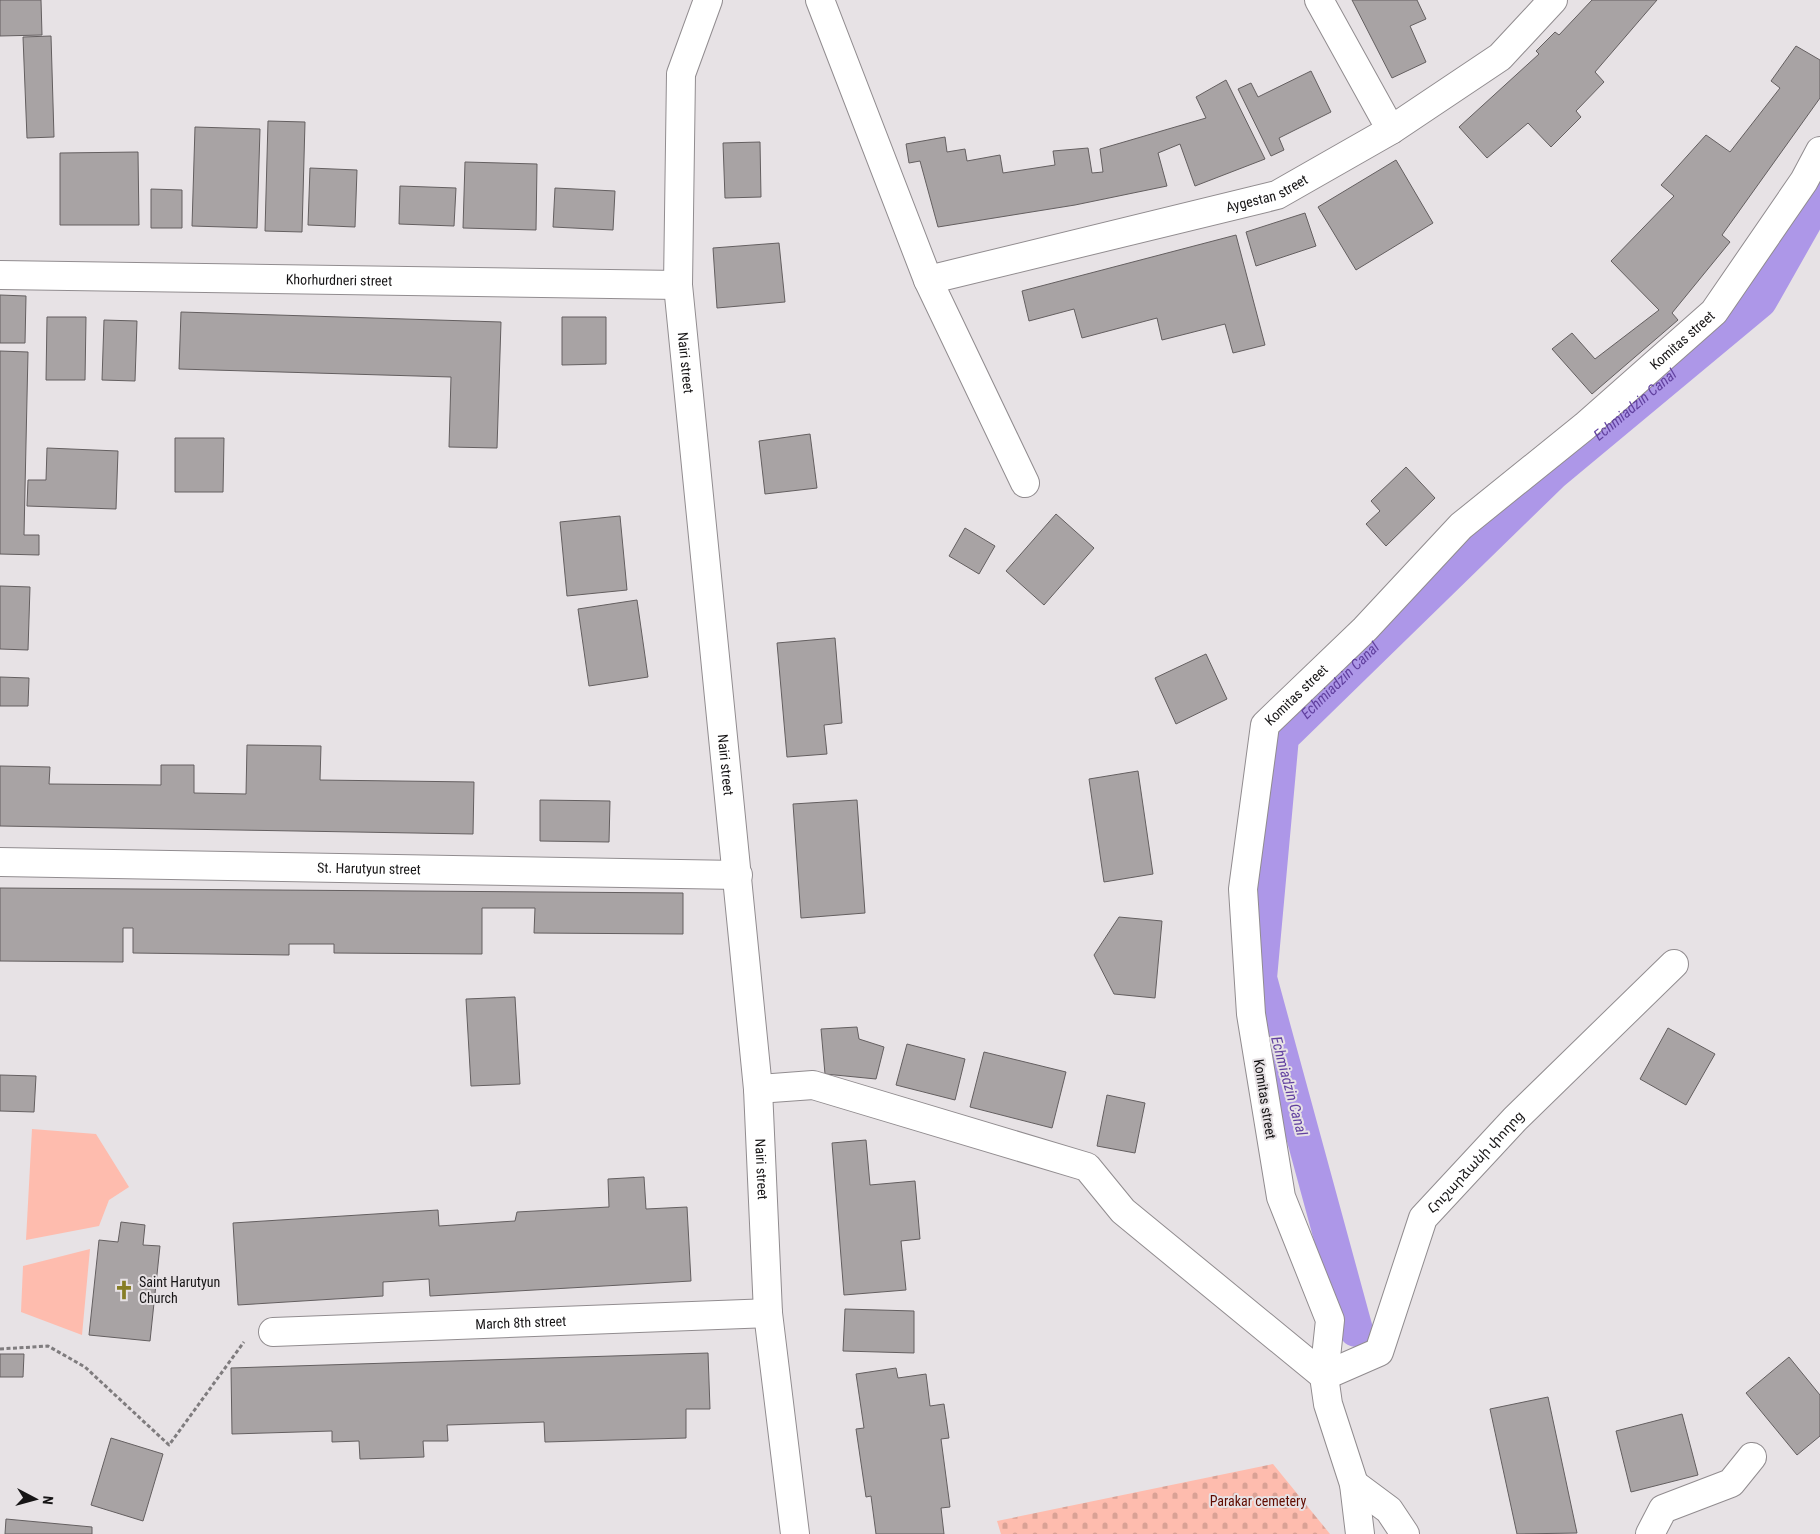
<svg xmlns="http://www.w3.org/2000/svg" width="1820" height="1534" font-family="'Roboto Condensed','Noto Sans Armenian',sans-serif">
<defs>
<pattern id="cemetery-stones" width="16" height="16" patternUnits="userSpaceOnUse" patternTransform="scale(1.25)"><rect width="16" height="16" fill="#febcae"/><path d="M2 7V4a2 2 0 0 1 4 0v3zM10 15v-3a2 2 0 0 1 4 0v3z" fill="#d9a195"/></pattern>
</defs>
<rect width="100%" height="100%" fill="#e7e2e5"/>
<path fill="#febcae" d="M32 1129 96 1134 129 1187 109 1200 99 1226 26 1240Z
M90 1249 82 1335 21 1312 23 1266Z"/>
<path fill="url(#cemetery-stones)" d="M1273 1464 1330 1534H1001L997 1521Z"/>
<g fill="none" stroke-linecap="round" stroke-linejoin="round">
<path stroke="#ad97e8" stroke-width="34" id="s1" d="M1356 1330 1260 978 1282 737 1552 474 1760 301 1820 195"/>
</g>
<path fill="#a8a3a4" stroke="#645f60" d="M0 0H41L42 35 0 36Z
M1352 0H1417L1426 19 1410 26 1426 62 1392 78Z
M1592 0H1657L1595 72 1604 82 1576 111 1581 117 1551 147 1528 123 1487 158 1459 127 1539 54 1536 51 1555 32 1559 35Z
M51 36 54 137 27 138 23 37Z
M1796 46 1820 60V98L1722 235 1730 242 1672 313 1678 320 1592 394 1552 349 1572 333 1595 359 1659 310 1611 261 1674 196 1661 185 1706 135 1730 152 1780 88 1771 81Z
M1311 71 1331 112 1279 138 1284 150 1271 156 1238 89 1251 83 1258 97Z
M1226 80 1265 159 1195 186 1180 144 1158 153 1167 186 1075 205 938 227 920 161 909 163 906 144 945 137 947 152 965 149 967 161 1000 155 1003 173 1055 165 1053 151 1088 148 1092 173 1103 172 1100 149 1206 118 1196 97Z
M268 121 305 122 302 232 265 231Z
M195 127 260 129 257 228 192 226Z
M760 142 761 197 725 198 723 143Z
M138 152 139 225H60V153Z
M1396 160 1433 223 1356 270 1318 207Z
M465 162 537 164 536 230 463 228Z
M310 168 357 170 355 227 308 225Z
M400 186 456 188 454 226 399 224Z
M555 188 615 191 613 230 553 227Z
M151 189 182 190V228H151Z
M1305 213 1316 246 1256 266 1246 232Z
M1236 235 1265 345 1233 353 1225 324 1162 340 1157 318 1082 338 1074 309 1029 321 1022 291Z
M779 243 785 302 717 308 713 248Z
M0 295 26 296 25 343H0Z
M181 312 501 322 497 448 449 447 451 377 179 369Z
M47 317H86L85 380H46Z
M562 317H606V364L562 365Z
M104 320 137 321 135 381 102 380Z
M0 351 28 352 24 535H39V555L0 554Z
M810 434 817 488 765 494 759 441Z
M175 438H224L223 492H175Z
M47 448 118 451 116 509 27 506 28 480H46Z
M1406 467 1435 498 1386 546 1366 524 1380 511 1371 501Z
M1056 514 1094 548 1044 605 1006 571Z
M620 516 627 590 567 596 560 522Z
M965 528 995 546 979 574 949 556Z
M0 586 30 587 28 650 0 649Z
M637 600 648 677 589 686 578 609Z
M835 638 842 723 824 725 827 754 787 757 777 643Z
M1206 654 1227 699 1176 724 1155 678Z
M0 677 29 678 28 706H0Z
M247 745 321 746 320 780 474 782 473 834 0 826V766L50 767 49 784 161 785V765H194V793L246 794Z
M1138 771 1153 874 1104 882 1089 779Z
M540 800 610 801 609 842 540 841Z
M857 800 865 913 801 918 793 804Z
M0 888 683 893V934L534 933 535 908H482V954L334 953V944H289V955L133 953V928H123V962L0 961Z
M1119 917 1162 921 1155 998 1114 994 1094 955Z
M515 997 520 1084 471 1086 466 999Z
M857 1027 859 1039 884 1047 876 1079 825 1074 821 1029Z
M1668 1028 1715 1054 1686 1105 1640 1079Z
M907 1044 965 1059 955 1100 896 1085Z
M984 1052 1066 1072 1052 1128 970 1107Z
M0 1075 36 1076 34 1112 0 1111Z
M1107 1095 1145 1103 1135 1153 1097 1146Z
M866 1140 870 1185 915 1181 920 1239 901 1241 906 1290 844 1295 832 1143Z
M644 1177 646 1209 687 1207 691 1281 430 1296 429 1279 383 1282V1296L238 1305 233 1223 438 1210 439 1226 515 1221 517 1212 609 1207 608 1179Z
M121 1222 145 1225 143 1245 160 1246 150 1341 89 1335 99 1240 118 1242Z
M845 1309 914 1311V1353L843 1351Z
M708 1353 710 1409H686V1438L545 1442 544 1422 447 1425 448 1441H423L424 1457 360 1459 359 1441 332 1442V1431L232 1434 231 1368Z
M0 1354H24L23 1377H0Z
M1789 1357 1820 1395V1436L1797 1455 1746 1393Z
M896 1368 898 1378 926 1374 930 1406 944 1404 949 1438 941 1439 950 1507 941 1508 944 1534H876L871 1496 866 1497 856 1429 864 1428 856 1374Z
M1548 1397 1577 1533 1517 1534 1490 1409Z
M1682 1414 1698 1475 1631 1492 1616 1431Z
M111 1438 163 1454 143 1521 91 1505Z
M6 1519 92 1527V1534H5Z"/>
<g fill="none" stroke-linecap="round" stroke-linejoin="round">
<defs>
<g id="minor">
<path id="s2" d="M708 0 681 74 678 285 758 1089 768 1313 795 1534"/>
<path d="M820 0 928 280 1025 483"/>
<path d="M1319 0 1391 130"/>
<path id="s3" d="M0 275 678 285"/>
<path id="s4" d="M928 280 1277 195 1391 130 1500 57 1553 0"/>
<path id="s5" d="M0 862 738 875"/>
<path id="s6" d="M758 1089 813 1085 1087 1167 1123 1211 1324 1376 1379 1352 1423 1218 1515 1119 1674 964"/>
<path id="s7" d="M273 1332 768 1313"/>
<path d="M1354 1484 1389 1510 1405 1534"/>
<path id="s8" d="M1360 1534 1354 1484 1328 1404 1324 1376 1330 1320 1281 1197 1251 1014 1243 889 1265 725 1365 629 1461 526 1585 426 1714 312 1804 181 1820 151"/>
<path d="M1650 1534 1663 1509 1731 1483 1752 1457"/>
</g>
</defs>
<use href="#minor" stroke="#918c8f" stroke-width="30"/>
<path stroke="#7f7c7e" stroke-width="3" stroke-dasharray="4 2.5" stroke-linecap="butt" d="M0 1349 48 1346 85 1367 169 1445 244 1342"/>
<use href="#minor" stroke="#fff" stroke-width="28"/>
</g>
<defs>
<symbol id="church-bare" viewBox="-9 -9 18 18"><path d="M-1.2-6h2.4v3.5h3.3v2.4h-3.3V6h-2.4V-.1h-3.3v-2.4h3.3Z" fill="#877e25" stroke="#e7e2e5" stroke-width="2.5" paint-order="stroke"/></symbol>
</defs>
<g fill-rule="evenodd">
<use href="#church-bare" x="110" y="1276" width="28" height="28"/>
</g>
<g text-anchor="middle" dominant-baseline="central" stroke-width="4" stroke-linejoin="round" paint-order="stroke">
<g font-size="14" fill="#171516" stroke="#e7e2e5">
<text stroke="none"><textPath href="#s4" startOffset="350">Aygestan street</textPath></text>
<text stroke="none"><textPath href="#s3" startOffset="339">Khorhurdneri street</textPath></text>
<text stroke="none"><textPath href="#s8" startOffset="1396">Komitas street</textPath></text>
<text stroke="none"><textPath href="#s2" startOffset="368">Nairi street</textPath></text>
<text stroke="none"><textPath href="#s8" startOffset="871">Komitas street</textPath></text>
<text stroke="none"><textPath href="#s2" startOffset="772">Nairi street</textPath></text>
<text stroke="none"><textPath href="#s5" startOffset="369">St. Harutyun street</textPath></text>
<text transform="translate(1265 1099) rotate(81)">Komitas street</text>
<text stroke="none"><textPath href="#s6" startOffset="936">Հուշարձանի փողոց</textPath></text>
<text stroke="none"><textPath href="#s2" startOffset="1178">Nairi street</textPath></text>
<text stroke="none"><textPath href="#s7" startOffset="248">March 8th street</textPath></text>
</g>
<g font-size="14" fill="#171516" stroke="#e7e2e5" text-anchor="start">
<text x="139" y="1282">Saint Harutyun<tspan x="139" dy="16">Church</tspan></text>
</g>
<g font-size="14" fill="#600c01" stroke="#e7e2e5">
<text x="1258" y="1501">Parakar cemetery</text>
</g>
<g font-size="15" font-style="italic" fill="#61409f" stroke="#e7e2e5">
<text stroke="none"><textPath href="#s1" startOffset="1092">Echmiadzin Canal</textPath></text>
<text stroke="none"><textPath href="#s1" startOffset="688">Echmiadzin Canal</textPath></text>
<text transform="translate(1289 1086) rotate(75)">Echmiadzin Canal</text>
</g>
</g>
<g transform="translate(35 1499) rotate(96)" stroke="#e7e2e5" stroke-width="4" paint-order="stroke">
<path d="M0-4L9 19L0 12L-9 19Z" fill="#171516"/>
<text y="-8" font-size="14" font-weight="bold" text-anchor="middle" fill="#171516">N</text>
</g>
</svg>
